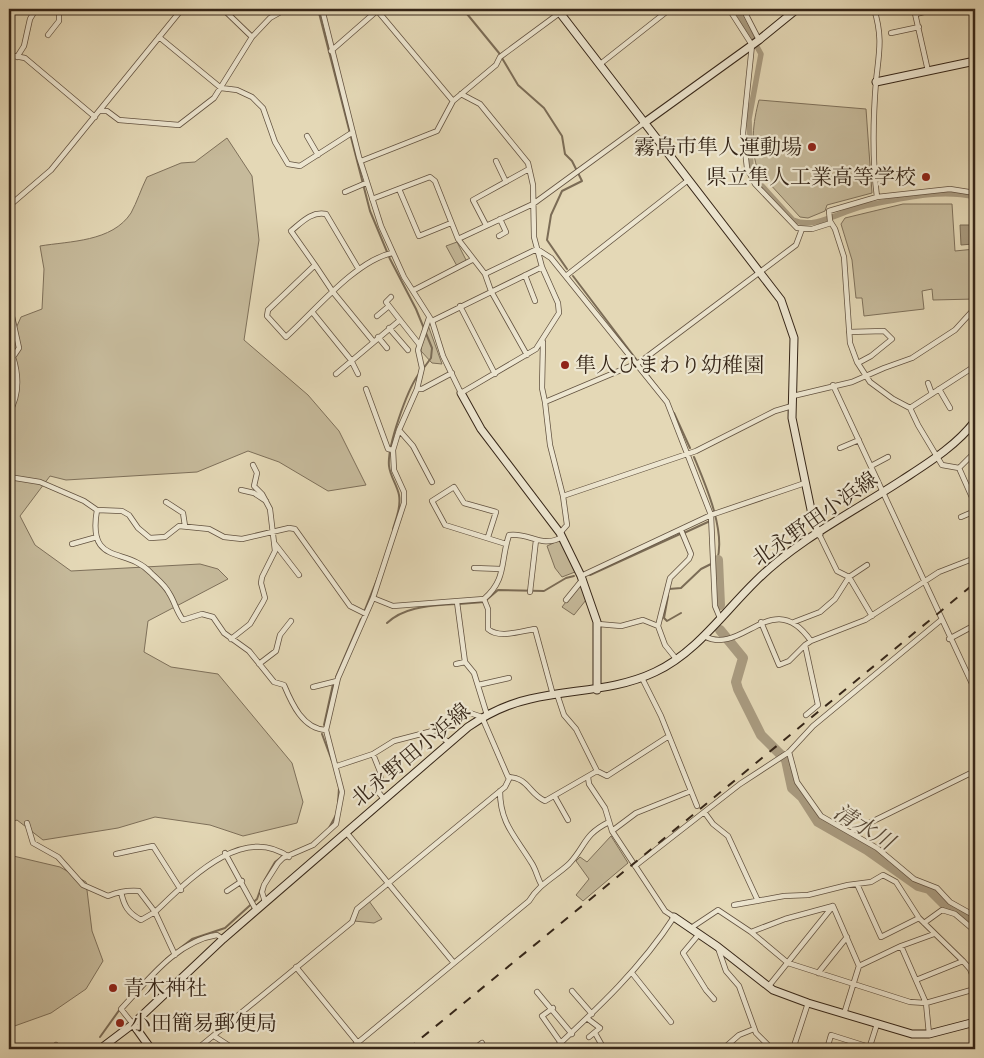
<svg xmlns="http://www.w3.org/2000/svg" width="984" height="1058" font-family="'IM FELL Double Pica','Noto Serif JP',serif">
<rect width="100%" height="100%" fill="#e4d8b6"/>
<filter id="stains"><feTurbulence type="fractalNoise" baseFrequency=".004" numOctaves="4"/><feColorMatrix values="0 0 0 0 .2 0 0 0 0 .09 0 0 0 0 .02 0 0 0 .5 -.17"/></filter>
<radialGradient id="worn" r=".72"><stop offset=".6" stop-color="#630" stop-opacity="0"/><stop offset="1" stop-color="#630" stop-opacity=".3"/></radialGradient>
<path fill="#c6ba9b" stroke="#7e705a" d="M759 100 866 109 872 193 827 205 825 211 808 218 800 217 758 171C750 148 753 122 759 100Z
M227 138 252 176 259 240 244 340 308 395 339 431 366 485 328 491 279 462 248 451 197 472 66 480 50 476 20 516 35 545 71 571 200 564 218 569 228 579 148 621 144 652 171 667 218 674 292 763 303 802 297 823 243 836 210 825 155 817 118 828 43 840 17 820 9 823V344L21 317 42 309 44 269 40 246C70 241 112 242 131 213 137 202 141 189 147 177L181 163 195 162Z
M903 204H952L955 251 975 249V299L933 300 932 289 922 291 924 309 864 316 862 298H856L852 260 841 224 845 218Z
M457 242 467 262 457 266 446 246Z
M428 325 442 364 432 363 421 351 422 340Z
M560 540 575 572 562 577 555 568 547 546Z
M580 584 586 600 574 615 562 607Z
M611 836 628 863 583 901 576 895 589 879 576 861 580 857 587 862Z
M9 855 60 867 86 882 92 931 103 961 86 989 51 1013 9 1028Z
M369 901 382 919 374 923 354 921 358 910Z"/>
<path fill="#a99b80" stroke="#7b6c56" d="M960 225H972L973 244 961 245Z"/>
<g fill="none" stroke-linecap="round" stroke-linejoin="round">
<path stroke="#7b6c56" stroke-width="2" d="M318 9 370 211 390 259 416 309 432 348 431 358 423 369
M463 9 499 53 518 85 544 108 562 136 565 154 572 161 582 181 562 191 551 215 547 240 567 269
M573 276 664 396
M674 413 690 448
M694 457C706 486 726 531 717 561
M393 529C396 519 401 507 399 495 397 485 390 476 389 466 387 446 407 391 418 375
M684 533 710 521
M590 575 680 534
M669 589 681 588 701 569 711 564
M668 596 664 618 667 621 681 613
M459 604 484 602 498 590 544 591 566 578 574 576
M364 612 378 577
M387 623C405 606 431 606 455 604
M336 677 361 619
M324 725 333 684
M322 734 332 761
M338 803 339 788
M329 828 336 815
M264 881 275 862 283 856
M166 959 192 939 225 928 257 899 261 888
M100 1037 120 1009"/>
<path stroke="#a99b80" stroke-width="5.5" d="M736 9 761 54 749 119 751 167 754 177 793 220C815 230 841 211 864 206 899 199 940 188 975 197"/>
<path stroke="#a99b80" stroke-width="10" d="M718 560 720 605
M720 630 743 658 736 682 738 689 761 735 786 760 792 788 802 797 818 822 867 850 918 886 929 889 948 908 957 911 975 924"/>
<defs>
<path id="street" d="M223 9 252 37
M322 9 359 157 381 226 404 277 432 321 443 356 461 393 536 349 559 313 558 303 542 267 534 237 533 185 528 163 480 104 461 94
M376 9 453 101
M729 9 752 45 743 133 747 168 755 184 797 228 812 229 831 223
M743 9 759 40
M874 9C883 37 879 53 876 81 873 119 872 158 877 197
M914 9 928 71
M916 14 935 9
M891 33 919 27
M48 35 59 21V9
M159 37 221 88 237 90 252 97 263 108 275 142 288 164 300 166 353 132
M331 51 379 9
M9 55 25 58 95 117
M17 57 24 46 30 19 36 9
M599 65 670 9
M101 111H107L119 120 179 125 214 98 252 37 270 18 286 9
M307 136 318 155
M361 161 437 131 453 101 496 65 500 57 565 9
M496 161 506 182
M399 189 419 236 451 223
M345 192 366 183
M975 193 950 189 877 197 829 211 830 221 835 229 844 257 850 343 857 362 870 382 893 399 910 408 918 425 942 465 959 468 975 504
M372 199 430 177 435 181 458 239 485 274 491 291 527 355
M9 206 51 170 182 9
M486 225 473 200 529 169
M499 236 506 232 500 219
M458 239 533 204 644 123
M315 265 291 231C301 223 311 211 326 214L358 268
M485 274 537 249 551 258 667 402 711 515 715 606 720 618
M525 275 535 301
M567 275 687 181
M414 290 472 260
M391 297 386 302 400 320
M9 303 19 348 13 357C19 376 19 396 9 413
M460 306 495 374
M313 313 351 360 358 374
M377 316 389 306
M432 321 542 267
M389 328 408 350
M849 332 884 331 892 339 871 356 858 363
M378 337 387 348
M373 341 333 292 315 265 268 310 267 316 286 337C315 311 355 261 392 253
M543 342 542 388 545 402 640 362 796 245 802 229
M336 374 400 320 419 344
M928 383 932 394
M833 385 975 690
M366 389 388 449 393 450
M417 389H422L452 373
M939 389 950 408
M793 396 852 382 884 368 912 358 955 330 975 308
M545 402 550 445 563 496
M910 408 975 366
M399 430 413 446 432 482
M840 448 859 440
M871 466 888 457
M959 468 975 452
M9 477 40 482 84 501 97 510 122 511 129 515 138 528 150 538 165 537 179 526 209 529 224 537 242 539 289 528 295 529 350 606 366 614
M241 490 254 493 266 501
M166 502 183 513 185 526
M97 510C87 567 126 546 151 573 157 579 165 585 169 593 175 602 176 611 183 620L202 614 213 617 224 633 249 651 274 682 284 685C292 704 303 729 326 730
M961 517 975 511
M560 533 567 525 563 496 696 451 775 411 792 406
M819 534 837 571 849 577 872 616
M488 537 496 512 464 503 454 487 432 501 445 525 506 544
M72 544 97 537
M275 544 299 575
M474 568 501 569
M581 576 711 515 805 483
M530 592 536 540
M373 598 393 606 484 599C507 579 500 562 509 535 530 532 541 549 562 537
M484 599 488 609V629C499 639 521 631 535 629L553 695
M566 600 583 579
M457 602 465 662 474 673 487 715
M761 622 779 665 789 661 805 645
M794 622 820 612 835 599 849 577 867 565
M598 624 621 626 643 620 658 626 665 645 677 660
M658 626 670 578 689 559 691 554 681 530
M704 636C743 657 772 585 811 641L865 620 939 572 975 558
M231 639 250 624 263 602 265 598 261 583 262 577 275 551 270 509 262 494 254 486 257 473 253 465
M949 639 975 625
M259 664 276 651 280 635 291 621
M456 664 465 662
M642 678 661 716 697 806
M478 685 509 678
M313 687 337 681
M557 694 564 715 576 729 597 771 607 776 669 736
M806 715 818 705 805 645 811 641
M440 729 443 738 448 742
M789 752 797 782 821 816 877 848 914 879 937 888 950 902 975 916
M373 754 381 774 379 793 384 799
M337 766 373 754 394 741 440 729 458 716 470 713 482 717 508 777C529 778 528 793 545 801L597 771
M500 791C500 823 515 836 531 862 536 869 537 877 541 884
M555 797 568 820
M705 813 713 824 728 836 758 901
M27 823 33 843 58 857 83 885 108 896C118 892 127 890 139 891L155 912 141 920C128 913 124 906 121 892
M612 831 636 813 691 791
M346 832 454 963
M851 832 975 771
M225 853 256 910
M116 854 153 846 181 890
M635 866 740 784 789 752 813 726 941 620
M857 884 881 937 919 918
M227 891 242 881
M265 902 262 892 264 885 278 863 283 858 313 845 336 824 342 792 326 730 338 678 373 598 404 503V492L394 470 393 450 399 430 417 389 422 368 418 350 429 318
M734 905 784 896 808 895 848 885 871 882 883 875 896 882 919 918 963 961 970 969 975 982
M924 923 942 910 955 914 975 931
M691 928 718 910 751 932 788 963 910 1002 926 1003 975 989
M751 932 785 919 833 906 859 966 844 1014
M699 934 683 953 706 990 714 999
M901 946 926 1003 929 1034
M718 948 726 971 739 986 756 1033 772 1049
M175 955 155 912C188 881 242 823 289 857
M859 966 901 946 934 934
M296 967 358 1043
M632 973 671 1022
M818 973 847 937
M916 980 963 961
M768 987 833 906
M572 991 592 1014
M537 992 572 1034
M553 1008 542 1016 561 1043
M588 1019 600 1028 589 1037
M133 1024 121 1009C148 980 177 941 217 935L223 939
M595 1033 604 1049
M214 1036 234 1049
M52 1049 56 1045
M140 1049 148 1043
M197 1049 352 922 357 909 505 787 510 777
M350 1049 529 901C539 884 555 877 569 864 586 846 583 835 609 822
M474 1049 482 1043
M554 1049C598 1008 641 968 674 917L665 911 612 831 605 808 589 784 588 777
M723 1049 739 1035 754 1029
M793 1049 808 1003
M827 1049 831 1035 869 1047
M869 1049 877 1024"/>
<path id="secondary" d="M557 9 781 300 794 338 792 418 814 524 819 534
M876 82 975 61
M644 123 759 40 797 9
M461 393 481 429 560 533 581 576 597 622V690
M674 917 718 947 773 990 808 1003 912 1034H929L975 1022
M133 1024 151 1049
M100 1049 133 1024 223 939 468 727C487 714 507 704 530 699 572 689 615 691 655 672 696 653 724 612 756 581 797 540 853 512 902 480 928 463 956 446 975 421"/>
</defs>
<use href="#street" stroke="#625240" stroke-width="6"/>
<use href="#secondary" stroke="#362618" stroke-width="9"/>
<use href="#street" stroke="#ede6d0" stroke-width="4.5"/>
<use href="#secondary" stroke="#ede6d0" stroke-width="7"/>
<path stroke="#362618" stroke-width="2" stroke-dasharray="9 9" stroke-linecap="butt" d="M408 1049 975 583"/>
</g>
<g fill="#8f2418" stroke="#ede6d0" stroke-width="2">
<circle cx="812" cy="147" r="5"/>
<circle cx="926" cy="177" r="5"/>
<circle cx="565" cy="365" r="5"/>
<circle cx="113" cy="988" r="5"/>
<circle cx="120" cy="1023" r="5"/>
</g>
<g text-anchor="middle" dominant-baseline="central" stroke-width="4.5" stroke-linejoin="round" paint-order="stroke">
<g font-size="21" fill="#362618" stroke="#ede6d0" text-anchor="start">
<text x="802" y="147" text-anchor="end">霧島市隼人運動場</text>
<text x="916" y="177" text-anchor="end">県立隼人工業高等学校</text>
<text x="575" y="365">隼人ひまわり幼稚園</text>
<text x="123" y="988">青木神社</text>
<text x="130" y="1023">小田簡易郵便局</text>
</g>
<g font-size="21" fill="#362618" stroke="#ede6d0">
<text transform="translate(815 519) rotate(-35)">北永野田小浜線</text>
<text transform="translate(411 755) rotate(-40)">北永野田小浜線</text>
</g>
<g font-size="22" font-style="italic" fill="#584937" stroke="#ede6d0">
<text transform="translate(864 827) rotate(32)">清水川</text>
</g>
</g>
<rect width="984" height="1058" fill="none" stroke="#e4d8b6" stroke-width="30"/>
<rect x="10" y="10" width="964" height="1038" fill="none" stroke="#362618" stroke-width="2.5"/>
<rect x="15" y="15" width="954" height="1028" fill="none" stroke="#362618"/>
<rect width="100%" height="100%" filter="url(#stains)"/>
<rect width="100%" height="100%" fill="url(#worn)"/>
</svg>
